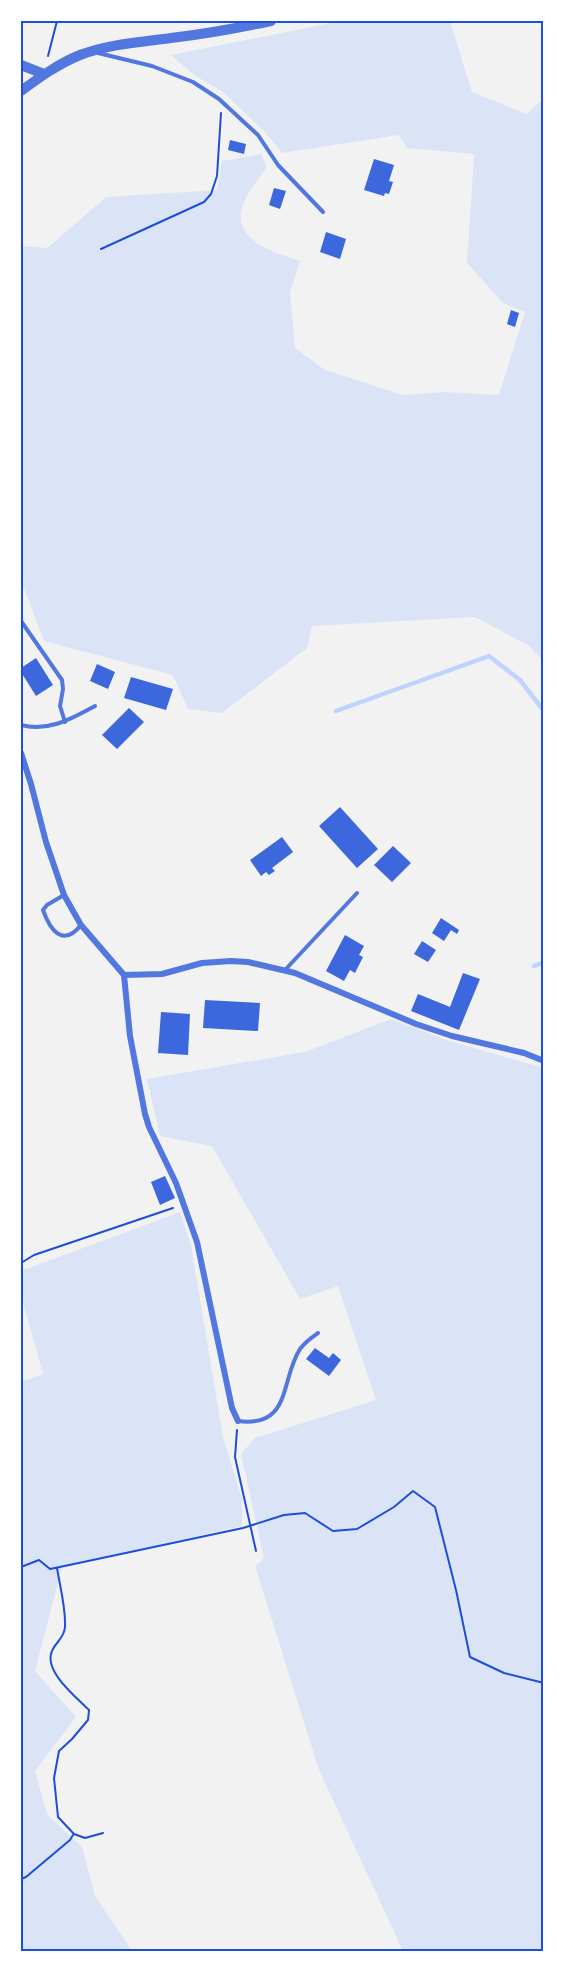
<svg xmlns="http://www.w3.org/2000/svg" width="565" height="1972" font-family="Rubik,sans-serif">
<rect width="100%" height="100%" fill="#f2f2f2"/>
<path fill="#dbe4f7" d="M341 21H450L472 92 527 114 544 98V662L528 645 475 617 312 626 307 648 222 713 188 709 173 675 44 641 21 580V246L47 248 106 197 217 190 222 161 261 154 267 167C259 178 249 190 244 202 228 239 275 253 300 261L290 293 295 348 325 370 403 395 443 392 499 395 525 312 503 303 467 263 474 154 407 148 399 135 282 153 264 131 223 92 194 75 171 55Z
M391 1019 449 1041 544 1068V1951H403L319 1770 255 1566 264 1558 241 1454 255 1438 376 1400 338 1286 300 1299 212 1146 160 1136 147 1079 305 1052Z
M180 1212 191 1245 223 1437 242 1499V1526L62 1567 35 1671 76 1717 35 1771 47 1814 82 1847 95 1896 132 1951H21V1382L43 1374 21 1295V1271Z"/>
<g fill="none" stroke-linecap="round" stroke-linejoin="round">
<path stroke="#bfd3fe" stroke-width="4.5" d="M336 711 489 656 520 680 544 711
M534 966 544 962"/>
</g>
<path fill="#3d67dc" d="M230 140 246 144 244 154 228 150Z
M374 159 394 165 389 181 393 182 389 194 385 193 384 196 364 190Z
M274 188 286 191 280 209 269 205Z
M326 232 346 239 340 259 320 252Z
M511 310 519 313 515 327 507 324Z
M36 658 53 685 36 696 21 672V668Z
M97 664 115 672 108 689 90 681Z
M131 677 173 689 166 710 124 698Z
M129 708 144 722 117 749 102 735Z
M340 807 378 849 357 868 319 826Z
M282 837 293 852 272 868 275 871 269 875 266 872 261 876 250 860Z
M393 846 411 863 392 882 374 865Z
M441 918 459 930 457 934 451 930 444 941 432 933Z
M345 935 364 946 359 955 363 957 355 973 350 970 344 981 326 971Z
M422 941 436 950 428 962 414 954Z
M463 973 480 979 459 1030 411 1011 418 994 450 1007Z
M205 1000 260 1003 258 1031 203 1028Z
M161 1012 190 1014 188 1055 158 1053Z
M165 1176 175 1198 160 1205 151 1182Z
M315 1348 329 1358 333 1353 341 1360 329 1376 306 1359Z"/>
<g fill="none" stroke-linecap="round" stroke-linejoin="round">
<path stroke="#1d4ed8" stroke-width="2" d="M48 56 57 21
M101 249 204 202 211 194 217 176 221 113
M21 1263 34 1255 173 1208
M237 1430 235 1457 256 1551
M21 1567 39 1560 50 1569 74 1564 243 1528 284 1515 305 1513 333 1531 357 1529 394 1507 413 1491 435 1507 456 1590 470 1657 504 1673 544 1683
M57 1568C60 1587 66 1608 65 1627 64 1639 56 1641 52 1651 43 1671 76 1697 89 1710L88 1720 72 1739 59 1751 54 1778 58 1817 74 1834 85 1838 103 1833
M21 1879 26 1877 70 1840 73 1835"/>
<path stroke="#5277de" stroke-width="4" d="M98 53 152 66 193 82 219 99 258 135 278 165 323 212
M21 621 62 680 63 689 60 706 65 722
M21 725C49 732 71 719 95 706
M64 895 47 905 43 910C50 930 63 948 81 925
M285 970 357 893
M238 1421C292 1428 280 1380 300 1349 305 1342 311 1338 318 1333"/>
<path stroke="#5277de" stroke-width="6" d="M21 753 31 784 46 842 64 895 81 925 124 975 130 1036 145 1114 149 1127 176 1183 197 1242 232 1408 238 1421
M124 975 162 974 202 963 231 961 248 962 295 973 416 1024 452 1036 524 1053 544 1061"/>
<path stroke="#5277de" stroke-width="10" d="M21 65 44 74
M21 91C40 77 58 64 80 55 109 44 141 42 171 38 205 34 238 28 271 21"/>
</g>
<rect width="565" height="1972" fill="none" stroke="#ffffff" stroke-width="45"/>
<rect x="22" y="22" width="520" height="1928" fill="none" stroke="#1d4ed8" stroke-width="2"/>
</svg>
